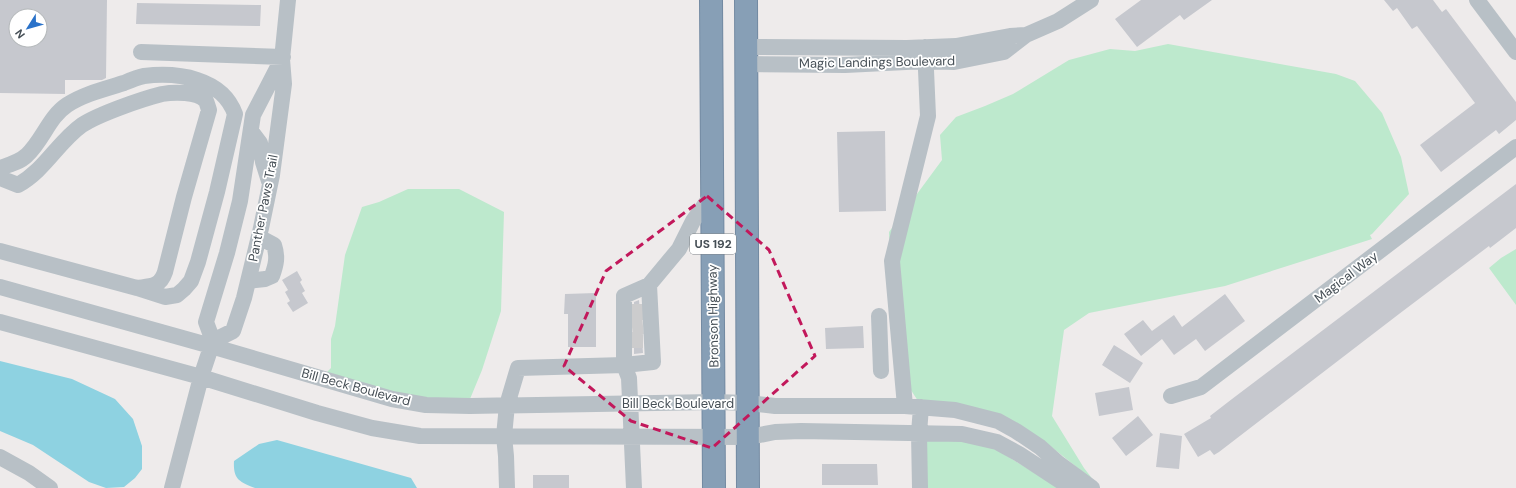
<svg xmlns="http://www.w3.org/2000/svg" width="1516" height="488" font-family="'DM Sans',sans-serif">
<rect width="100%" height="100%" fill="#eeebeb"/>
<path fill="#bde9cd" d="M1168 44 1336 74 1355 81 1382 113 1401 157 1409 194 1372 234 1370 235 1372 239 1225 286 1089 313 1064 330 1052 416 1084 468 1094 481 1044 441 918 401 898 370 893 333 889 232 942 160 940 135 956 117 985 106 1013 94 1069 60 1110 49 1135 51Z
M408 189H459L504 212 501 311 482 370 470 399 427 398 394 393 327 372 331 368V339L335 326 345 255 362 207 379 202Z
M1516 249V305L1489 268 1501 258Z
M917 439 961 441 994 448 1059 488H915Z"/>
<path fill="#8ed2e1" d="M0 361 72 379 115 399 133 419 142 446V469L135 478 124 487 106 488 89 482 33 445 0 431Z
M277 440 411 478 417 488H255C239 482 233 479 234 461L259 444Z"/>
<path fill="#c6c8ce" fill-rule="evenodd" d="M0 0H107L106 78 102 80H65V94L0 93ZM16 16H40V40H16Z
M1141 0H1212L1184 20 1180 15 1137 47 1115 19Z
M1384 0H1433L1442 12 1446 9 1516 102V120L1499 134 1496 130 1441 172 1420 145 1475 103 1417 26 1412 29 1397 8 1393 11Z
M137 3 261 5 260 26 136 24Z
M885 131 886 211 839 212 837 132Z
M1516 184V228L1490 248 1489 246 1399 314 1219 452 1214 455 1210 450 1198 457 1184 434 1211 418 1210 416 1232 399Z
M297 271 302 280 300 282 305 291 302 293 308 303 293 312 287 303 290 301 285 292 288 290 282 280Z
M596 293V347H568V314H564L565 294Z
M1225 294 1245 321 1205 351 1196 339 1174 355 1162 339 1141 356 1124 334 1143 320 1152 331 1174 315 1182 327Z
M639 300 643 353 634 354V302Z
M863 326 864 348 826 349 825 328Z
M1114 345 1143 363 1130 383 1102 365Z
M1129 387 1133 410 1099 416 1095 393Z
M1138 416 1153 435 1126 456 1112 438Z
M1160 433 1182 436 1179 469 1156 467Z
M822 464H877L878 485H822Z
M533 475H569V488H533Z"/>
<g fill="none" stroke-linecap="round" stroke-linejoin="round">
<path stroke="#cccccd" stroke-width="16" stroke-dasharray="16 8" stroke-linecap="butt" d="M631 312H643
M632 327 643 326
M632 340H643"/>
<defs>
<path id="highway" d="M711 0 714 488
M746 0 748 488"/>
</defs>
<use href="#highway" stroke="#738aa2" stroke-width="24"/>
<path stroke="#b8c0c6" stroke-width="16" d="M1477 0 1516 52
M746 47 907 48 956 46 1010 36 1026 35
M141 52 283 57
M746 64 845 65 926 61 954 62 1004 52 1026 35 1058 21 1091 0
M251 131 260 143 263 162 269 181
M0 168C9 165 20 162 27 155 43 140 49 117 67 105 84 94 105 89 124 83 131 80 138 77 144 76 178 72 222 78 235 114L217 192 198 262 191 281 184 289 177 295 165 297 137 288 0 251
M0 178 18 185C45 170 58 142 82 125 99 114 142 99 162 94 173 92 198 91 206 101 207 103 208 107 209 110L184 197 165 272C160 287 151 286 137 288
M248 281 265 279 272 276C276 265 278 257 274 245L259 237
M0 287 211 346 392 399 426 405 470 406 714 402 748 403 775 406H905L955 410 998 421 1016 431 1040 447 1058 463 1092 488
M879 316 881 371
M0 322 201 377 317 413 372 428 420 436 749 437 775 432 801 431 962 434 997 442 1019 454 1071 488
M213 341 233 331 244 298 261 228 272 175 284 84 282 59 288 0
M1171 396 1201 387 1516 147
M905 406 892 261 928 116 925 47
M0 457 29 473 50 488
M172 488 201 377 213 341 206 322 227 253 240 201 253 115 282 59
M507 488 506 456 504 436 507 405 518 368 624 365V296L649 285
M634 488 629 378 624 365 653 362 649 285 679 249 693 221 712 195
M920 488 919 433 921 407"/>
<use href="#highway" stroke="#879fb6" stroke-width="22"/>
</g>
<path fill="none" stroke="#c2185b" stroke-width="3" stroke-dasharray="8 5" stroke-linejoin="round" d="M707 196 769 250 815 356 712 448 631 421 564 366 606 271Z"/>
<g text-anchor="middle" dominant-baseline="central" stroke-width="3.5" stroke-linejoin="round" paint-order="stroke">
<rect fill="#fff" stroke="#7e8489" stroke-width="1" x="690" y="234" width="46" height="20" rx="3"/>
<g font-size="12" font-weight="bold" fill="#464f56">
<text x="713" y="244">US 192</text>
</g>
<g font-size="13" fill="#464f56" stroke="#fff">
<text transform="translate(877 62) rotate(-1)">Magic Landings Boulevard</text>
<text transform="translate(263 208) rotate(-79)">Panther Paws Trail</text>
<text transform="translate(1346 277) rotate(-37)">Magical Way</text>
<text transform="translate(713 316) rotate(-91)">Bronson Highway</text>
<text transform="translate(356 387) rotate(15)">Bill Beck Boulevard</text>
<text x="678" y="403">Bill Beck Boulevard</text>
</g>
</g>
<g transform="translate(28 28) rotate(233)"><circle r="19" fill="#ffffff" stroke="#b5b9bb"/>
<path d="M0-3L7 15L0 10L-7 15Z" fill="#2a72c9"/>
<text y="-6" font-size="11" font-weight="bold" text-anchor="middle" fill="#464f56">N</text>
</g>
</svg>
